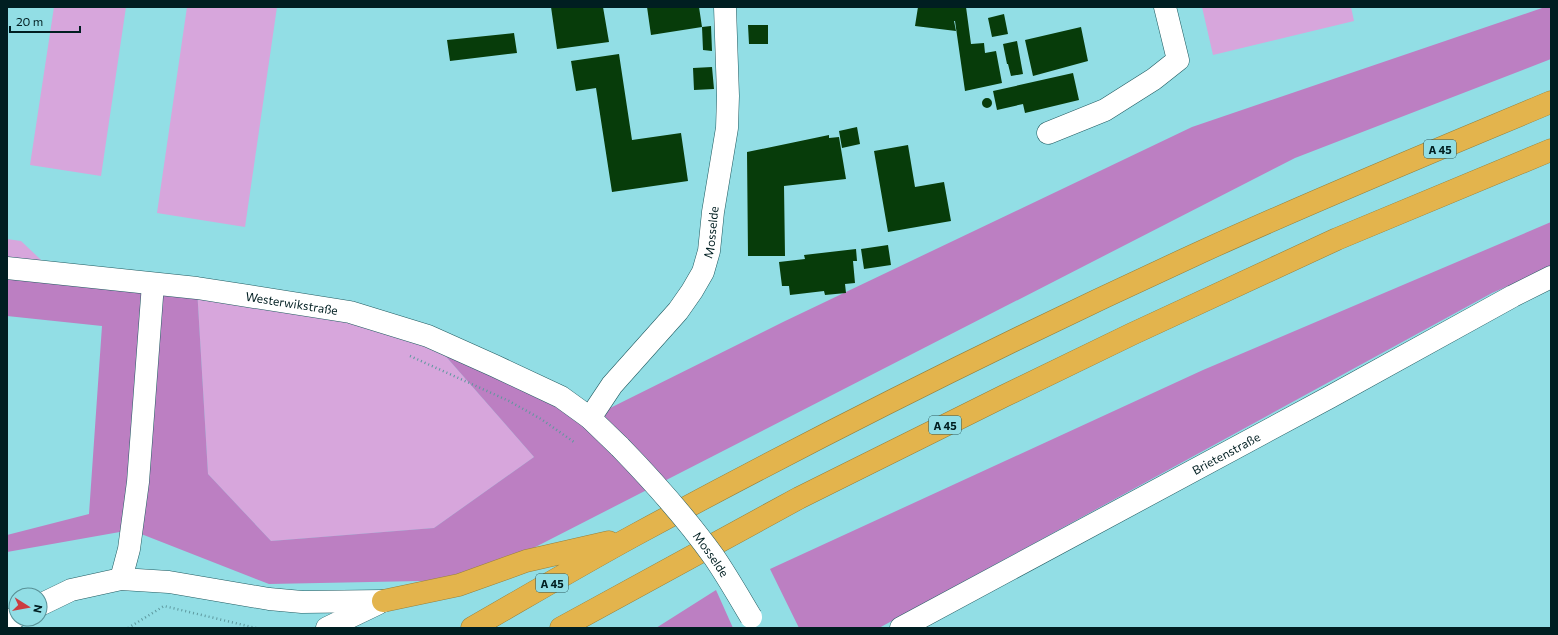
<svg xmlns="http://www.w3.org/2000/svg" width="1558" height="635" font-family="Commissioner,sans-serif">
<rect width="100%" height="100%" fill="#92dee5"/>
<path fill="#d7a6dc" d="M54 7H126L101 176 30 165Z
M187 7H277L245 227 157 213Z
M1202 7H1351L1354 21 1213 55Z
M7 239 21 241 56 274 7 268Z
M197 288 428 336 534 457 434 528 271 541 208 474Z"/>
<path fill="#bc7fc2" d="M1545 7H1551V59L1295 158 471 580 269 584 131 530 7 552V535L89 514 102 326 7 316V268L197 288 208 474 271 541 434 528 534 457 428 336 590 418 783 322 1192 127Z
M1551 222V267L1492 293 879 628H799L770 569 1203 370Z
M716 590 733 628H656Z"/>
<path fill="#073c0a" d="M551 7H603L609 42 557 49Z
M647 7H699L702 27 711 26 712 51 703 50 702 27 651 35Z
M918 7H966L971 44 984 43 985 53 996 51 1002 83 965 91 955 21H954L956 31 915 26Z
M1004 14 1008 34 992 37 988 18Z
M748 25H768V44H749Z
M1081 27 1088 61 1033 76 1025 40Z
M514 33 517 53 450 61 447 40Z
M1017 41 1023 74 1011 76 1008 64H1007L1003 44Z
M619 54 632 140 681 133 688 181 612 192 596 88 576 91 571 61Z
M712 67 714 89 694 90 693 68Z
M1073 73 1079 100 1025 113 1023 104 997 110 993 91Z
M982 103a5 5 0 1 1 10 0a5 5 0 1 1-10 0Z
M857 127 860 144 842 148 839 131Z
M829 135V138L839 137 846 179 784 186 785 256H748L747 152Z
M908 145 915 187 944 182 951 221 888 232 874 151Z
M888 245 891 265 864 269 861 249Z
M856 249 857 261H853L855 283 845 284 846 293 825 295 824 291 790 295 789 286H782L779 262 805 259 804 255Z"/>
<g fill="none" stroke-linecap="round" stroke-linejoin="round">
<defs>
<g id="minor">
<path d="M1048 133 1105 110 1154 79 1178 60 1165 7"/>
<path id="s1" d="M7 268 197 288 350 312 428 336 495 366 561 397 590 418 620 447"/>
<path id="s2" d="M590 418 612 385 678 311 692 291 703 272 709 251 713 212 727 128 728 96 725 7"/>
<path d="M121 579 129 549 138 482 153 284"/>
<path d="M40 605 71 590 121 579 169 582 269 599 302 602 383 601"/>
<path d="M7 622 16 617"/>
<path d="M327 628 377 604"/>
<path id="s3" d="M901 628 1330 397 1513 296 1551 277"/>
</g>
<path id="highway" d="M383 601 459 585 526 561 609 542
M472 628C526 597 580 565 635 535 820 435 1009 340 1201 252 1317 199 1434 151 1551 102
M561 628 799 498 1004 396 1132 334 1337 239 1551 150"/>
</defs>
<use href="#minor" stroke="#215b61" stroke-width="23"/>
<use href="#highway" stroke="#94803e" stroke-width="23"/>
<path stroke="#5d989e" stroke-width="2.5" stroke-dasharray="1 3" stroke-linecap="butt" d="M410 356 509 401 541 419 574 442
M128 628 164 606 256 628"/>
<use href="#minor" stroke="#fff" stroke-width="22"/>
<use href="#highway" stroke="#e3b44d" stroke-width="22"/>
<defs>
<g id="minor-bridge">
<path id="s4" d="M620 447C654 482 686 518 714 557 727 576 739 597 751 617"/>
</g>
</defs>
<use href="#minor-bridge" stroke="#215b61" stroke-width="23" stroke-linecap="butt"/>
<use href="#minor-bridge" stroke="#fff" stroke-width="22"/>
</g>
<g text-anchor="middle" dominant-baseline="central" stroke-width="4" stroke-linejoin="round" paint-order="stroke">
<g fill="#92dee5" stroke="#2c585c" stroke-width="1">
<rect x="1424" y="140" width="32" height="18" rx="3"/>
<rect x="929" y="416" width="32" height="18" rx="3"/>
<rect x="536" y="574" width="32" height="18" rx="3"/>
</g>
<g font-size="11" font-weight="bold" fill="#001e21">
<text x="1440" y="149">A 45</text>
<text x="945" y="425">A 45</text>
<text x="552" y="583">A 45</text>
</g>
<g font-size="12" fill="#001e21" stroke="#92dee5">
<text stroke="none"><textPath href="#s2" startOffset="226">Mosselde</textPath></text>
<text stroke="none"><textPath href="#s1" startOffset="287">Westerwikstraße</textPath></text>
<text stroke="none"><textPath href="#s3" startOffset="369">Brietenstraße</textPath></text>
<text stroke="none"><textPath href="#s4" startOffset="141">Mosselde</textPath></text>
</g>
</g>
<rect width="1558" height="635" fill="none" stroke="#001e21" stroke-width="16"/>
<g transform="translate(28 607) rotate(101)"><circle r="19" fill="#92dee5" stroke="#589197"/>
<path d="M0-3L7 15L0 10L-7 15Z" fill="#cc3d40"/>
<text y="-6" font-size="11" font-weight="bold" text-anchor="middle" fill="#001e21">N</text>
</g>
<path d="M10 26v6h70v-6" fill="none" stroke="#001e21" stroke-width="2"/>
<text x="16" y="26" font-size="12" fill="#001e21" stroke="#92dee5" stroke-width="3" paint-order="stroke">20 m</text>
</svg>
